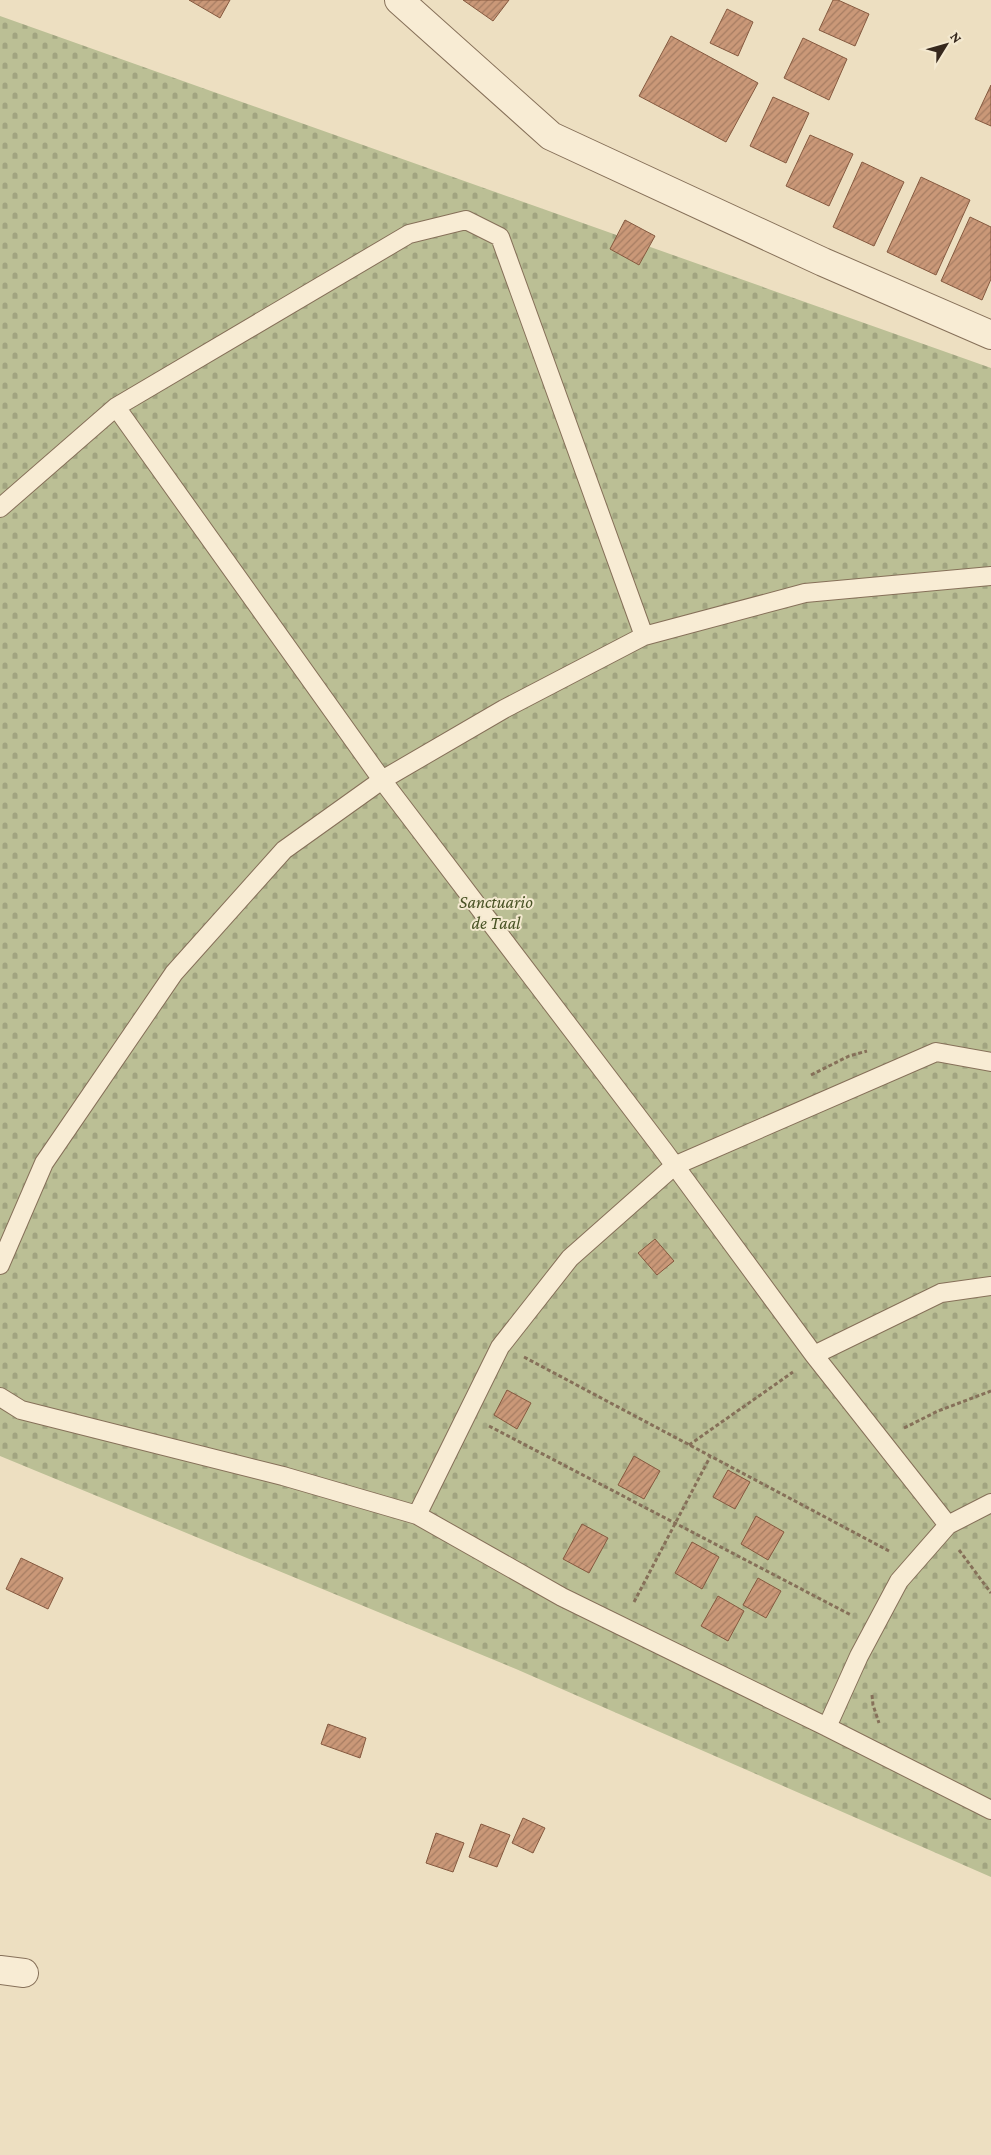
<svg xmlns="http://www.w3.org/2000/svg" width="991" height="2155" font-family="'Crimson Pro',serif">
<defs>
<pattern id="cemetery-stones" width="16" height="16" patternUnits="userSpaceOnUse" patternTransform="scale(1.25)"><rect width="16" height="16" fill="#bbbf95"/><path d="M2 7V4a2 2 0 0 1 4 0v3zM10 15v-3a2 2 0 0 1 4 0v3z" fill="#a1a480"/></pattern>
<pattern id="building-hatch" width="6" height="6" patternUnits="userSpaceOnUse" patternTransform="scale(1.25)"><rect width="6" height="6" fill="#ca9878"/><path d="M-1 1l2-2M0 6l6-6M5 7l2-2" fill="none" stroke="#a57c62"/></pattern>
</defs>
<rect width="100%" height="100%" fill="#eddfc1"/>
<path fill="url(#cemetery-stones)" d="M0 16 991 368V1877L516 1669 0 1456Z"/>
<path fill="url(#building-hatch)" stroke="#85593f" d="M189 0H230L220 18Z
M463 0H509L493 21Z
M833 0H838L869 14 855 46 819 30Z
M727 9 753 22 738 56 710 43Z
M671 36 758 83 726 142 639 96Z
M803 38 847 59 829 100 784 78Z
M991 85V126L975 119Z
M773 97 809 113 786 163 750 146Z
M810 135 853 154 829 206 786 186Z
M862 162 904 182 874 246 833 227Z
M921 177 970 200 936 275 887 252Z
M970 217 991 227V279L982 300 941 281Z
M625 220 655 236 639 265 610 249Z
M655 1239 674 1261 657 1275 638 1253Z
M507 1390 531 1403 517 1429 494 1415Z
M634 1456 660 1471 644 1499 618 1485Z
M728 1470 750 1482 735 1509 713 1497Z
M756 1516 784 1532 768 1560 741 1544Z
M582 1524 608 1538 589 1573 563 1559Z
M692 1542 719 1557 702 1589 675 1573Z
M21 1558 63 1578 48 1609 6 1589Z
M758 1578 781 1591 766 1618 743 1605Z
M718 1596 744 1611 728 1641 701 1626Z
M328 1724 366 1738 360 1758 321 1744Z
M523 1818 545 1828 533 1853 512 1843Z
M481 1824 510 1835 497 1867 469 1857Z
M436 1833 464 1843 453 1872 426 1863Z"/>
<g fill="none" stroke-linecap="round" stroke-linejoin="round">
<defs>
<path id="service" d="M116 407 382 780 664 1151 814 1355 948 1525
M0 508 116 407 409 234 466 220 500 237 644 636
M0 1265 44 1163 174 973 284 850 382 780 504 709 644 636 805 593 991 576
M814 1355 941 1293 991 1286
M0 1397 21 1410 283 1476 417 1515
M991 1503 948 1525 899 1581 859 1656 827 1727 991 1810
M827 1727 562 1597 417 1515 500 1347 570 1258 674 1166 936 1052 991 1062"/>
<path id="minor" d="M0 1970 24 1973"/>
<path id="tertiary" d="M399 0 551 136 823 262 991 335"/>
</defs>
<use href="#service" stroke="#867059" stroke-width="20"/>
<use href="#minor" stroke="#867059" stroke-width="30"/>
<use href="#tertiary" stroke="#867059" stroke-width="30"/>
<path stroke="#867059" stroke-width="3" stroke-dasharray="4 2.5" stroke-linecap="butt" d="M811 1075 849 1056 867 1051
M524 1357 889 1551
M489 1426 851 1615
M904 1428 938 1411 991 1391
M689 1445 793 1372
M959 1550 991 1593
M634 1602 710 1457
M872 1695 873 1705 879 1723"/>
<use href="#service" stroke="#f8ecd4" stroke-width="18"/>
<use href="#minor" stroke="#f8ecd4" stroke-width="28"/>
<use href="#tertiary" stroke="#f8ecd4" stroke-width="28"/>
</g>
<g text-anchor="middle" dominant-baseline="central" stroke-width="4" stroke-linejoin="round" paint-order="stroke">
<g font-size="18" font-style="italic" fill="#485224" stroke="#f4e9d0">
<text x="496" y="902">Sanctuario<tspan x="496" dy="21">de Taal</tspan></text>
</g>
</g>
<g transform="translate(946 45) rotate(53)" stroke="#f4e9d0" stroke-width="4" paint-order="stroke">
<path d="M0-4L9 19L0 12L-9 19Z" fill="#36281d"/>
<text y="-8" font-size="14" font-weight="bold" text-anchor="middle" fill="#36281d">N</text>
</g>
</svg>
